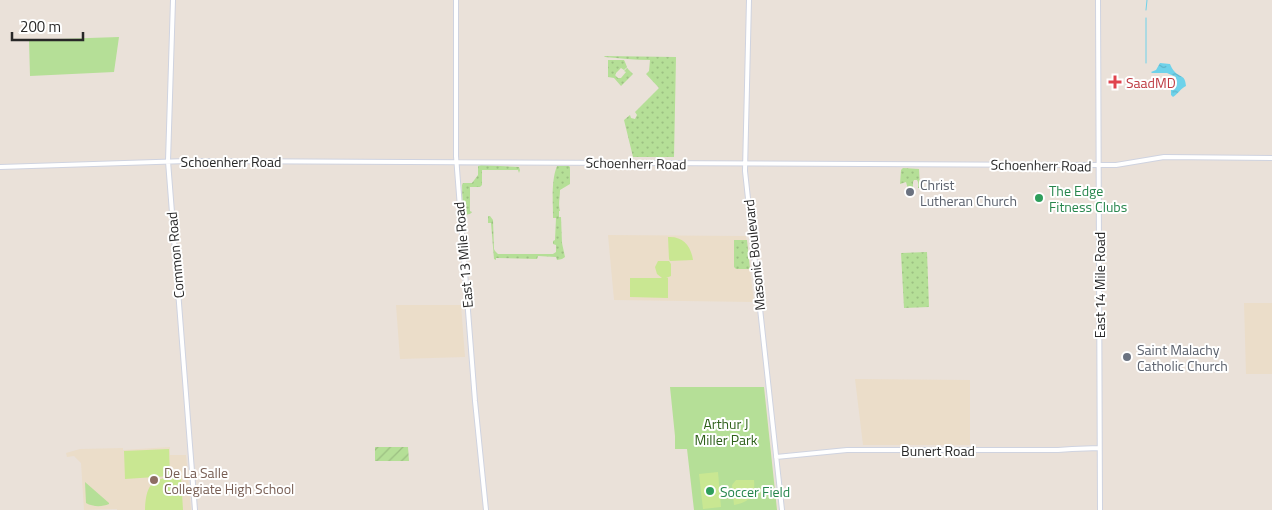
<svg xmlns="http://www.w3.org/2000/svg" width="1272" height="510" font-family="'Titillium Web',sans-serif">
<defs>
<pattern id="grass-dots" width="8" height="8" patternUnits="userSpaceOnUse" patternTransform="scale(1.25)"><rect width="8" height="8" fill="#b5df97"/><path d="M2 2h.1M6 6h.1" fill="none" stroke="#9cbf82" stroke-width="1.8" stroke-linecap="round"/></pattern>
<pattern id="garden-furrows" width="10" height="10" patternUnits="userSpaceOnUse" patternTransform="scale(1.25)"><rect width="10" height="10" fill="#b5df97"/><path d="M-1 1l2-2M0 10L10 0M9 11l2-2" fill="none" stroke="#9cbf82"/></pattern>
<pattern id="water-ripples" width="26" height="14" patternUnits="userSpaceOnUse" patternTransform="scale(1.25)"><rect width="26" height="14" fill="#6ed2ea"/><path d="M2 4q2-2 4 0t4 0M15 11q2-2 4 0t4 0" fill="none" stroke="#5fb4c9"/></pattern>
</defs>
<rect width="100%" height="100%" fill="#eae1d9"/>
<path fill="#ebddc9" d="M608 235 746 236 754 302 614 300Z
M1244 303H1272V374H1246Z
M396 305H461L465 357 400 359Z
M855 379 970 380V445H863Z
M170 447V455H186L191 510H117V509L84 510 81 463 74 456 67 457 66 453 80 449 123 448V450Z"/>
<path fill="url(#grass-dots)" d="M604 56 676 57 674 157H633L624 120 630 115 631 118 635 119 637 115 635 112 659 88 646 74 649 71 650 60C634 60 620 58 605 57Z
M608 60H624L625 62 627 67 624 70 621 68 616 73V74L615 75 618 78H621L626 72 624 71 627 68 633 74 621 86 614 78 608 77Z
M481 165 519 167 520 170 519 173 518 170H482V185L480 187H470V211L472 212 470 214 465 215 463 213 462 185 463 183H472L478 175V166Z
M557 166H569L570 167V184L560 190C560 198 558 204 560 211H559V217H561L562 243 565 257 562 259 557 260 556 257 538 256 537 259 496 258V260L494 259 491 223H488V216H490L493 220 494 249 495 251 498 254H553L556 252V245L553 244V241L555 240 556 218H553C553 201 551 181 557 166Z
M903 168 919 169 920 188H918V182L917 180H914L913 182V189H908L906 182 900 184 901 170Z
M734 240H747L750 269H736L734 267Z
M927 252 929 307 904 308 901 253Z"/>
<path fill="#b5df97" d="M119 37 114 72 30 76 29 40Z
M670 387H764L777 510H694L687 449H675V436Z
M85 482 109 503V504C102 507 93 507 86 503Z"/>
<path fill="url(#garden-furrows)" d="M375 447H408L409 461H375Z"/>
<path fill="#c9e792" d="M668 237C683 236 691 246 693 260L670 261 669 259Z
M658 261H669L671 264V276L666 278H668V298L630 297V278H662L657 274 655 267Z
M169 449 170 476 125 479 124 451Z
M718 472 721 507 703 509 699 474Z
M181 476 183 510H145C146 481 154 478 181 476Z
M736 480H754C756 496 748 503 734 505L732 485Z"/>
<path fill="url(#water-ripples)" d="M1160 63 1170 64C1171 66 1172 69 1174 71 1180 78 1185 74 1186 86 1181 88 1178 94 1173 97L1171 95V90L1176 84V77L1167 73H1152L1151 72 1156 70Z"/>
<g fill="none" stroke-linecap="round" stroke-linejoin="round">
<path stroke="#6ed2ea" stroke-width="1" d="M1146 10 1147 0
M1146 63V18"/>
<defs>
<path id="secondary" d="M173 0 168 161 195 510
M456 0V156L475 401 486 510
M749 0 745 171 782 510
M1098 0 1100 510
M0 167 187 161 1098 165H1116L1164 157 1272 158
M776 457 847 450H1058L1072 449 1099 448"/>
</defs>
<use href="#secondary" stroke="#cfd3e0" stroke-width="6"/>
<use href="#secondary" stroke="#fff" stroke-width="4"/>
</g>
<path fill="#e0444e" stroke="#fff" stroke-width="2" d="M1112.5 74.5h5v5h5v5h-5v5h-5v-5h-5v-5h5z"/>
<g fill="#6b7280" stroke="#fff" stroke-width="2">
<circle cx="910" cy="192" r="5"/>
<circle cx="1127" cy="357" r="5"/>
</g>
<g fill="#2e9e5b" stroke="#fff" stroke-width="2">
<circle cx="1039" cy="198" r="5"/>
<circle cx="710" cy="491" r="5"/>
</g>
<circle fill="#8d6e63" stroke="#fff" stroke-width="2" cx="154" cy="480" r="5"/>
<g text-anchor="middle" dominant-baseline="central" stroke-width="4" stroke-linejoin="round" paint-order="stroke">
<g font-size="14" fill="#be3a42" stroke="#fff" text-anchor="start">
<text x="1126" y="82">SaadMD</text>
</g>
<g font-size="14" fill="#282828" stroke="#fff">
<text x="231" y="161">Schoenherr Road</text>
<text transform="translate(636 163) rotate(1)">Schoenherr Road</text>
<text transform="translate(1041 165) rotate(1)">Schoenherr Road</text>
<text transform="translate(175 255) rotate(-95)">Common Road</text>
<text transform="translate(463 255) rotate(-95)">East 13 Mile Road</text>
<text transform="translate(754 255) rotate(-96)">Masonic Boulevard</text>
<text transform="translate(1099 285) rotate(-90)">East 14 Mile Road</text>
<text x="938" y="450">Bunert Road</text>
</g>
<g font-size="14" fill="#5b616d" stroke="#fff" text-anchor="start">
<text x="920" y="184">Christ<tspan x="920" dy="16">Lutheran Church</tspan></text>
<text x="1137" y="349">Saint Malachy<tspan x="1137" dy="16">Catholic Church</tspan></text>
</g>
<g font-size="14" fill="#27864d" stroke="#fff" text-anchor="start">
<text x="1049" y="190">The Edge<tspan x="1049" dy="16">Fitness Clubs</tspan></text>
<text x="720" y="491">Soccer Field</text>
</g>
<g font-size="14" fill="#2f611b" stroke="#fff">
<text x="726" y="423">Arthur J<tspan x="726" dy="16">Miller Park</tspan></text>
</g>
<g font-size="14" fill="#785e54" stroke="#fff" text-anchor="start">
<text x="164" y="472">De La Salle<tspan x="164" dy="16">Collegiate High School</tspan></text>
</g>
</g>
<path d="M12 32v8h71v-8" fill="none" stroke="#282828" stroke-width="2.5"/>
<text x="20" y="32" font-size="15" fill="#282828" stroke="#ffffff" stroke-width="4" paint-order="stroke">200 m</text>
</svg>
